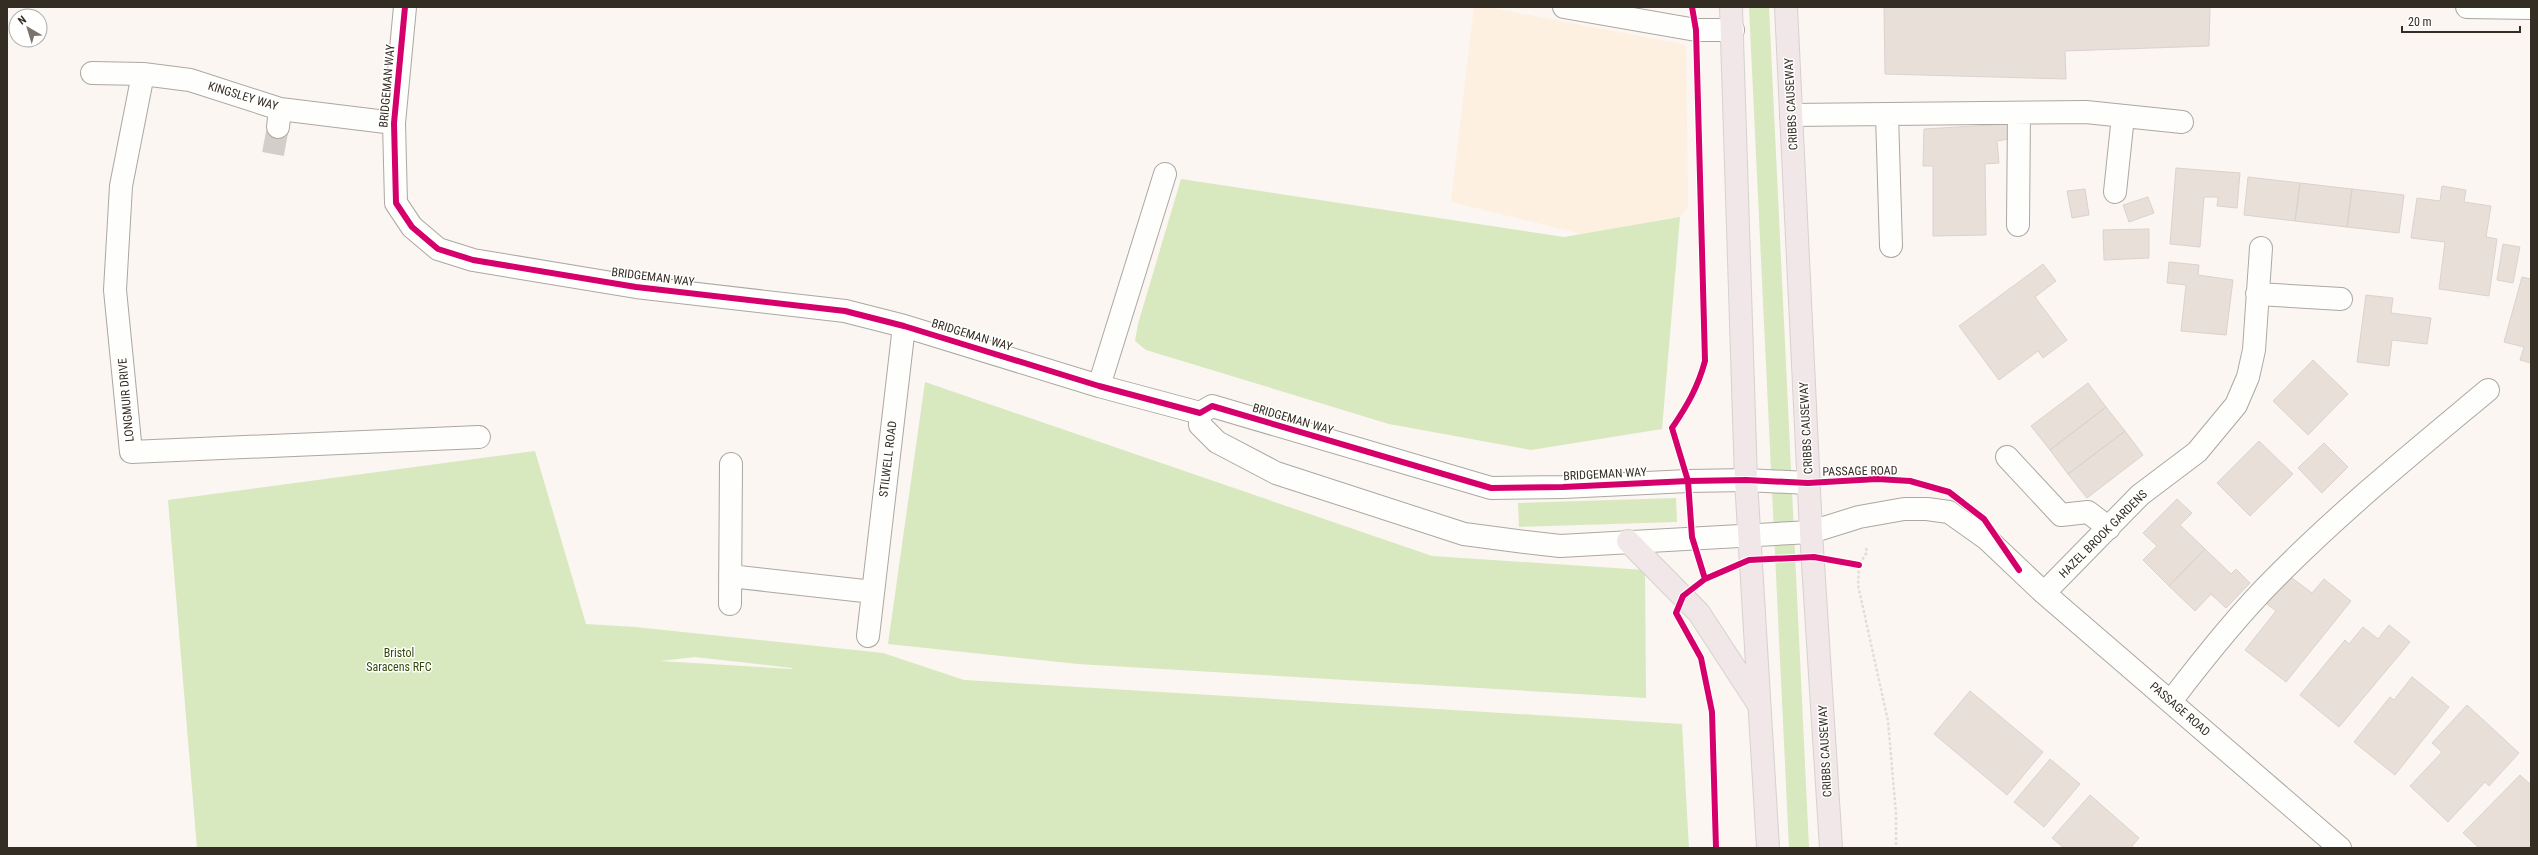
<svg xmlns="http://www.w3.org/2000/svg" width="2538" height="855" font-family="'Roboto Condensed',sans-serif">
<rect width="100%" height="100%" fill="#fbf6f1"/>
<path fill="#fdf0e0" d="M1474 7H1487L1686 45 1688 207 1680 217 1582 234 1451 202Z"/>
<path fill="#d8e8bf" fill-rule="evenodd" d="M1749 7H1769L1809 848H1789Z
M1181 179 1564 237 1680 217 1662 429 1531 450 1389 424 1146 350 1135 341 1138 324Z
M925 382 1432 556 1645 570 1646 698 1078 664 888 644Z
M535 451 586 624 635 627 883 653 964 680 1682 724 1689 848H197L168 500ZM695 657 792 668V669L660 661Z
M1676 498 1677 522 1519 527 1518 503Z"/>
<path fill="#e8dfd8" stroke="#dbd2ce" d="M1884 7H2210L2209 46 2065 51 2066 79 1885 74Z
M2008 124 2009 139 1997 141 1999 163 1985 164 1986 235 1933 236V166H1923L1924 129Z
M2176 168 2240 173 2237 208 2217 206 2218 197H2204L2200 247 2170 244Z
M2248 177 2300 183 2295 221 2244 215Z
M2300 183 2352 189 2347 227 2295 221Z
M2442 186 2466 190 2464 202 2491 206 2486 237 2497 239 2489 296 2439 289 2445 242 2411 238 2417 198 2440 201Z
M2085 189 2089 215 2072 218 2067 191Z
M2352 189 2404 195 2399 233 2347 227Z
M2148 197 2154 213 2129 222 2123 205Z
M2149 229V258L2104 260 2103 230Z
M2503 244 2520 247 2513 283 2497 280Z
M2169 262 2199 265 2198 275 2233 280 2226 335 2181 331 2186 285 2167 283Z
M2043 264 2056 281 2035 297 2067 340 2043 358 2038 351 1999 380 1959 326Z
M2522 277 2531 279V363L2520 360 2524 347 2504 342Z
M2366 295 2393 298 2391 313 2431 318 2427 344 2392 340 2389 366 2357 362Z
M2313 360 2348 394 2308 435 2273 401Z
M2088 383 2106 407 2050 450 2031 426Z
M2106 407 2125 431 2068 474 2050 450Z
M2125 431 2143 455 2087 498 2068 474Z
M2259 441 2293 474 2250 516 2217 483Z
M2324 443 2348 467 2322 493 2298 468Z
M2177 499 2192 513 2180 525 2205 549 2169 586 2143 560 2157 546 2143 533Z
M2205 549 2231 574 2236 569 2250 583 2226 608 2211 594 2195 611 2169 586Z
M2288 575 2312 593 2324 579 2351 601 2286 682 2245 650 2276 611 2266 603Z
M2389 625 2410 642 2339 727 2300 695 2345 640 2349 644 2363 627 2378 639Z
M2412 677 2449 707 2395 775 2354 742 2390 697 2394 700Z
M1970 691 2043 752 2007 795 1934 734Z
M2467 705 2519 753 2489 786 2485 782 2448 822 2410 786 2442 752 2432 743Z
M2050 759 2080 784 2044 827 2014 802Z
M2520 775 2531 785V844L2527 848H2479L2463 833Z
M2090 795 2139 838 2132 846 2134 848H2064L2052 838Z"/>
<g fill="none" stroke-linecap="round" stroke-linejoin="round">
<path stroke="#d3cec8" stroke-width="22" stroke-dasharray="22 11" stroke-linecap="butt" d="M273 154 278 127"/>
<defs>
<path id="minor" d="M405 7 394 123 396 203 412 227 438 249 473 260 636 287 845 311 904 326 1099 386 1200 413 1212 406 1491 488 1563 487 1688 481 1746 480 1808 483
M1564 7 1696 30H1733
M2467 7 2531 8
M92 73 143 74 190 80 280 109 394 123
M143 74 121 186 115 290 131 452 479 437
M1791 115 2086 112 2182 122
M1887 115 1891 246
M278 127 280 109
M2115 192 2123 116
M2018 225 2019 113
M2257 294 2341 299
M1099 386 1165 174
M1200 413V425L1217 442 1276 473 1464 534 1525 542 1560 546 1811 532 1859 517 1904 509H1927L1949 512 1987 539 2044 593 2340 848
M2007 457 2061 515 2088 512 2109 528
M730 576 873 592
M2044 593 2140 495 2197 452 2236 405 2248 377 2254 350 2261 248
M730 604 731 464
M868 636 904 326
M2171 701C2203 659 2237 616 2274 579 2341 511 2415 451 2488 390"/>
<path id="major" d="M1731 7 1746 480 1768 848
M1786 7 1811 532 1831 848
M1628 541 1699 613 1757 702"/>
</defs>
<use href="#minor" stroke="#ada7a1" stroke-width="24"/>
<use href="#major" stroke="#d5d2ce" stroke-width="24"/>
<path stroke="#e0dedd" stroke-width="2.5" stroke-dasharray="3 2" stroke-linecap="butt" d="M1866 548 1867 552 1859 565 1858 585 1888 721 1896 814V848"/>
<use href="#minor" stroke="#fefefd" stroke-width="22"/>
<use href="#major" stroke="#f1e6e8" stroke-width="22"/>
<defs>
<path id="cycleway" d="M405 7 394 123 396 203 412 227 438 249 473 260 636 287 845 311 904 326 1099 386 1200 413 1212 406 1491 488 1563 487 1688 481 1746 480 1808 483 1877 479 1910 481 1949 492 1984 519 2019 570
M1692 7 1696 30 1705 361C1698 387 1687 406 1672 428L1688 481 1692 537 1705 579 1683 596 1676 613 1701 658 1712 712 1716 848
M1705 579 1749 560 1814 557 1859 565"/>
</defs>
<use href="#cycleway" stroke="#fff" stroke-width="8"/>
<use href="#cycleway" stroke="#d6006c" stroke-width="6"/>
</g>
<g text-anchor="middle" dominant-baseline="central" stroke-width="3" stroke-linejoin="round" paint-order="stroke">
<g font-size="12" fill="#342d23" stroke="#fff">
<text transform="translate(387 86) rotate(-85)">BRIDGEMAN WAY</text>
<text transform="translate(243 96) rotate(17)">KINGSLEY WAY</text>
<text transform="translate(1791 104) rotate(-93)">CRIBBS CAUSEWAY</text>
<text transform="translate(653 277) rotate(7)">BRIDGEMAN WAY</text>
<text transform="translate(972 335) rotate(17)">BRIDGEMAN WAY</text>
<text transform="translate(126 400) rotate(-95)">LONGMUIR DRIVE</text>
<text transform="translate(1293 419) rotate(16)">BRIDGEMAN WAY</text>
<text transform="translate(1806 428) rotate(-93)">CRIBBS CAUSEWAY</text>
<text transform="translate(888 459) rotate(-83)">STILWELL ROAD</text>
<text transform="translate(1860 471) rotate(-1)">PASSAGE ROAD</text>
<text transform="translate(1605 474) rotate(-3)">BRIDGEMAN WAY</text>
<text transform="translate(2103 534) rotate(-45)">HAZEL BROOK GARDENS</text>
<text transform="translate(2180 709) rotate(41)">PASSAGE ROAD</text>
<text transform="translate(1825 751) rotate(-93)">CRIBBS CAUSEWAY</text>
</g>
<g font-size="12" fill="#314a08" stroke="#fff">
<text x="399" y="653">Bristol<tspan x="399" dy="14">Saracens RFC</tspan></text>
</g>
</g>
<rect width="2538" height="855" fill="none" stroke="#342d23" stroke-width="16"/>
<g transform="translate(28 28) rotate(322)"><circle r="19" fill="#ffffff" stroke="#aeaba7"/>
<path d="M0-3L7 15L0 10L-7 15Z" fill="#7a736b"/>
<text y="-6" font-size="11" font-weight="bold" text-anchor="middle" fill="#342d23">N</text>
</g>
<path d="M2402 26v6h118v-6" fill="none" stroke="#342d23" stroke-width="2"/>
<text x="2408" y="26" font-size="12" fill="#342d23" stroke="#ffffff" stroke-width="3" paint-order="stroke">20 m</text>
</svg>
